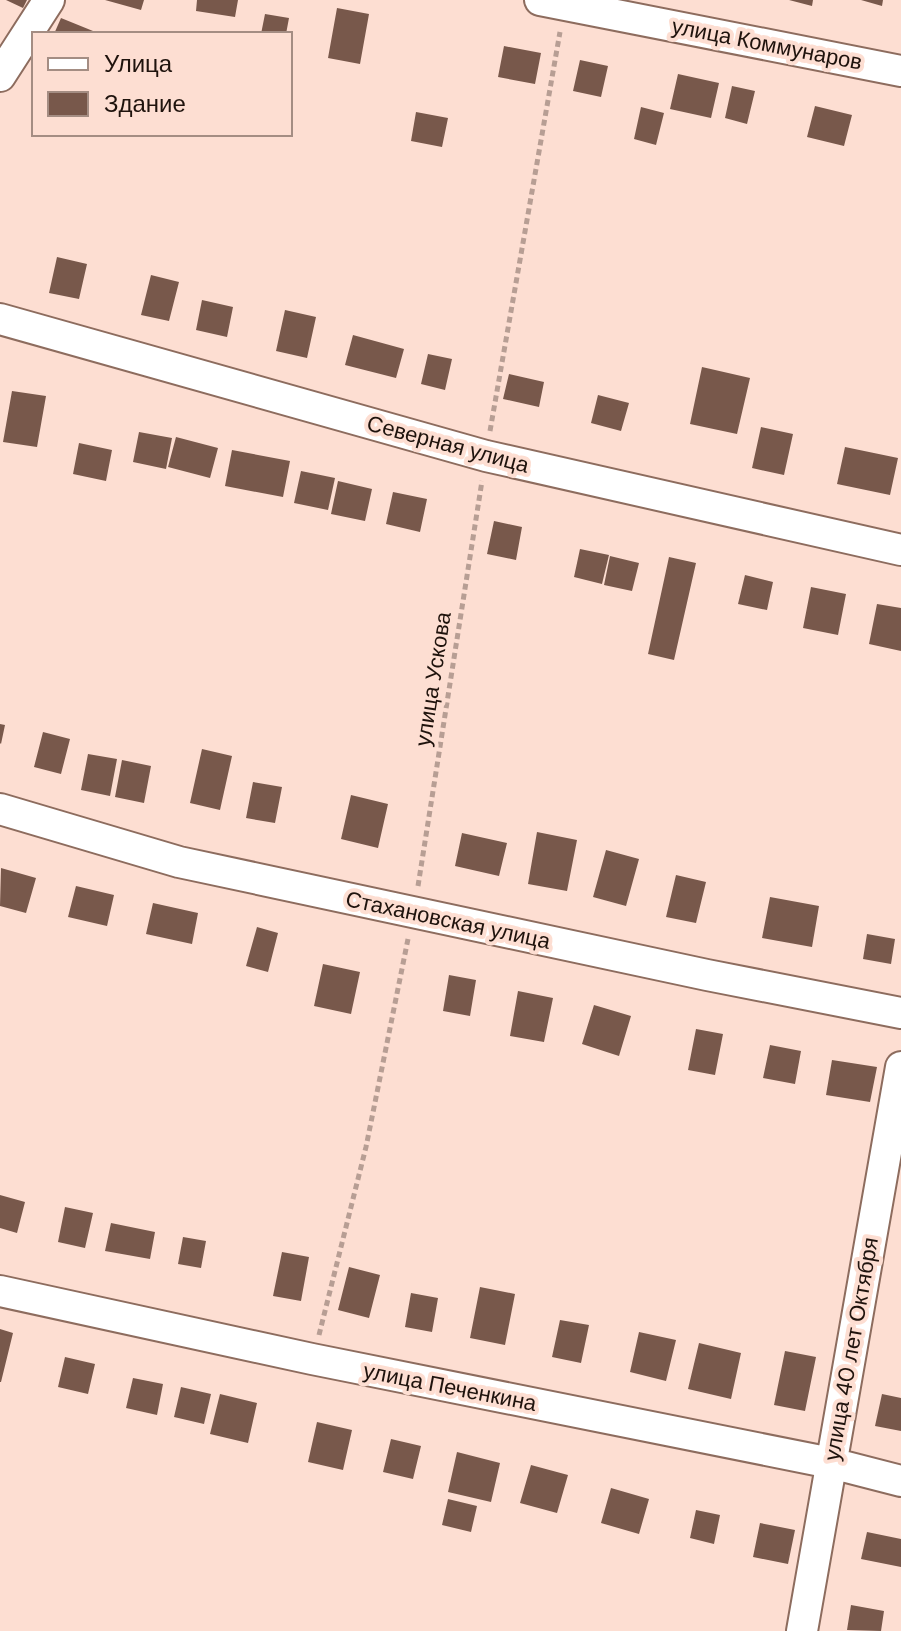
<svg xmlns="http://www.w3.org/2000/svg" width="901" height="1631" font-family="'DM Sans',sans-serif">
<rect width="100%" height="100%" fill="#fdded2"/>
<path fill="#78584b" d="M6 0H27L23 8Z
M105 0H144L141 10Z
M197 0H238L235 17 196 11Z
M789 0H813L812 6Z
M861 0H883L882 6Z
M337 8 369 14 360 64 328 58Z
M265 14 289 18 286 34H261Z
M61 18 93 31 92 34H54Z
M504 46 541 53 535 84 498 77Z
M580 60 608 66 601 97 573 91Z
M678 74 719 83 711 118 670 109Z
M732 86 755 91 747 124 725 118Z
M815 106 852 115 844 146 807 137Z
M641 107 664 113 656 145 634 139Z
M416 112 448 118 442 147 411 141Z
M57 257 87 264 79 299 49 293Z
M151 275 179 282 169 321 141 315Z
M202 300 233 307 227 337 196 330Z
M285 310 316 317 307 358 276 351Z
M353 335 404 349 396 378 345 365Z
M428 354 452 359 445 390 421 384Z
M702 367 750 378 737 434 690 424Z
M509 374 544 382 539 407 503 399Z
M12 391 46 396 37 447 3 442Z
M598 395 629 403 621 431 591 423Z
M761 427 793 434 784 475 752 468Z
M139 432 172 438 166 469 133 462Z
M176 437 218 448 210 478 168 467Z
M79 443 112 450 106 481 73 474Z
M845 447 898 458 890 495 837 484Z
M232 450 290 461 283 497 225 486Z
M301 471 335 478 328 510 294 503Z
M338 481 372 489 365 521 331 514Z
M393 492 427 499 420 532 386 524Z
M494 521 522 527 516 560 487 554Z
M580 549 609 555 602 584 574 577Z
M610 556 639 563 632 591 604 585Z
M669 557 696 563 674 660 648 654Z
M745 575 773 582 767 610 738 604Z
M811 587 846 594 838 635 803 628Z
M877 604 901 608V651L869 644Z
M0 724 5 725 1 744 0 743Z
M43 732 70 739 61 774 34 767Z
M202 749 232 756 220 810 190 803Z
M88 754 117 759 110 796 81 790Z
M122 760 151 766 144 803 115 797Z
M253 782 282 787 275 823 246 818Z
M351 795 388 804 378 848 341 839Z
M537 832 577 840 567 891 528 884Z
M462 833 507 843 499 876 455 866Z
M606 850 639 859 626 906 593 897Z
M1 868 36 878 26 913 0 906Z
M676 875 706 882 696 923 666 917Z
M76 886 114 895 107 926 68 917Z
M770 897 819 906 812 947 762 938Z
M153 903 198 913 192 944 146 934Z
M257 927 278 933 268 972 246 966Z
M867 934 895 939 891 964 863 959Z
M323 964 360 972 351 1014 314 1006Z
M449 975 476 980 470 1016 443 1011Z
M518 991 553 998 544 1042 510 1036Z
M594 1005 631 1016 619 1056 582 1044Z
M696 1029 723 1034 715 1075 688 1070Z
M770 1045 801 1051 795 1084 763 1078Z
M832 1060 877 1067 870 1102 826 1095Z
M0 1195 25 1202 17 1233 0 1228Z
M65 1207 93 1213 85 1248 58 1242Z
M111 1223 155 1232 150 1259 105 1251Z
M183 1237 206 1241 201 1268 178 1264Z
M282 1252 309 1257 301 1301 273 1296Z
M349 1267 380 1275 369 1318 338 1310Z
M480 1287 515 1294 505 1345 470 1338Z
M411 1293 438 1298 432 1332 405 1327Z
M560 1320 589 1325 581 1363 552 1357Z
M0 1329 13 1333 1 1382H0Z
M639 1332 676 1340 666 1381 630 1372Z
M699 1343 741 1353 731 1399 688 1389Z
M785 1351 816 1357 805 1411 774 1405Z
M65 1357 95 1364 88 1394 58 1387Z
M133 1378 163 1384 157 1415 126 1408Z
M181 1387 211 1394 204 1424 174 1417Z
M220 1394 257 1403 248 1443 210 1434Z
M882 1394 901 1398V1431L875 1426Z
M317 1422 352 1430 343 1470 308 1462Z
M391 1439 421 1446 413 1479 383 1472Z
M457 1452 500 1463 491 1502 448 1492Z
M531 1465 568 1475 557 1513 520 1503Z
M611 1488 649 1499 639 1534 601 1523Z
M448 1499 477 1506 471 1532 442 1525Z
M696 1510 720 1515 714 1544 690 1538Z
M760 1523 795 1530 788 1564 753 1557Z
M867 1532 901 1539V1567L861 1559Z
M851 1605 884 1611 881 1631 847 1630Z"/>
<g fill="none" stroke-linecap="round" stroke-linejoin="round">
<defs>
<path id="street" d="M540 0 901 71
M0 76 49 0
M0 319 486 456 901 550
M0 809 179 862 707 975 901 1013
M0 1291 312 1359 831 1463 901 1481
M802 1631 901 1067"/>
</defs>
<use href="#street" stroke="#8d6c5e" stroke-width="34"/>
<path stroke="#b79e94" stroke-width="5" stroke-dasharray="6 4" stroke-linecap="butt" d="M490 431 560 32
M418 886 482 481
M319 1335 366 1147 408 939"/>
<use href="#street" stroke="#fff" stroke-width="30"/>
</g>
<g text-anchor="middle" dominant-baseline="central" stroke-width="8" stroke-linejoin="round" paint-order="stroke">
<g font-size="22" fill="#1f130d" stroke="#fdded2">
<text transform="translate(767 44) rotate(11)">улица Коммунаров</text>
<text transform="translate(448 444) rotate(15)">Северная улица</text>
<text transform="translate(433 679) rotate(-81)">улица Ускова</text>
<text transform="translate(448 920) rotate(12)">Стахановская улица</text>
<text transform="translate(851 1349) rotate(-80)">улица 40 лет Октября</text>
<text transform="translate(450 1387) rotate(11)">улица Печенкина</text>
</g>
</g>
<rect x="32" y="32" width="260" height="104" fill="#fdded2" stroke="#a48d83" stroke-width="2"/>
<rect x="48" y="58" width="40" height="12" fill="#ffffff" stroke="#a48d83" stroke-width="2"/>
<text x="104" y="72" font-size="24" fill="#1f130d">Улица</text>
<rect x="48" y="92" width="40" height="24" fill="#78584b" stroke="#a48d83" stroke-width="2"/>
<text x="104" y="112" font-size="24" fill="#1f130d">Здание</text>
</svg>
